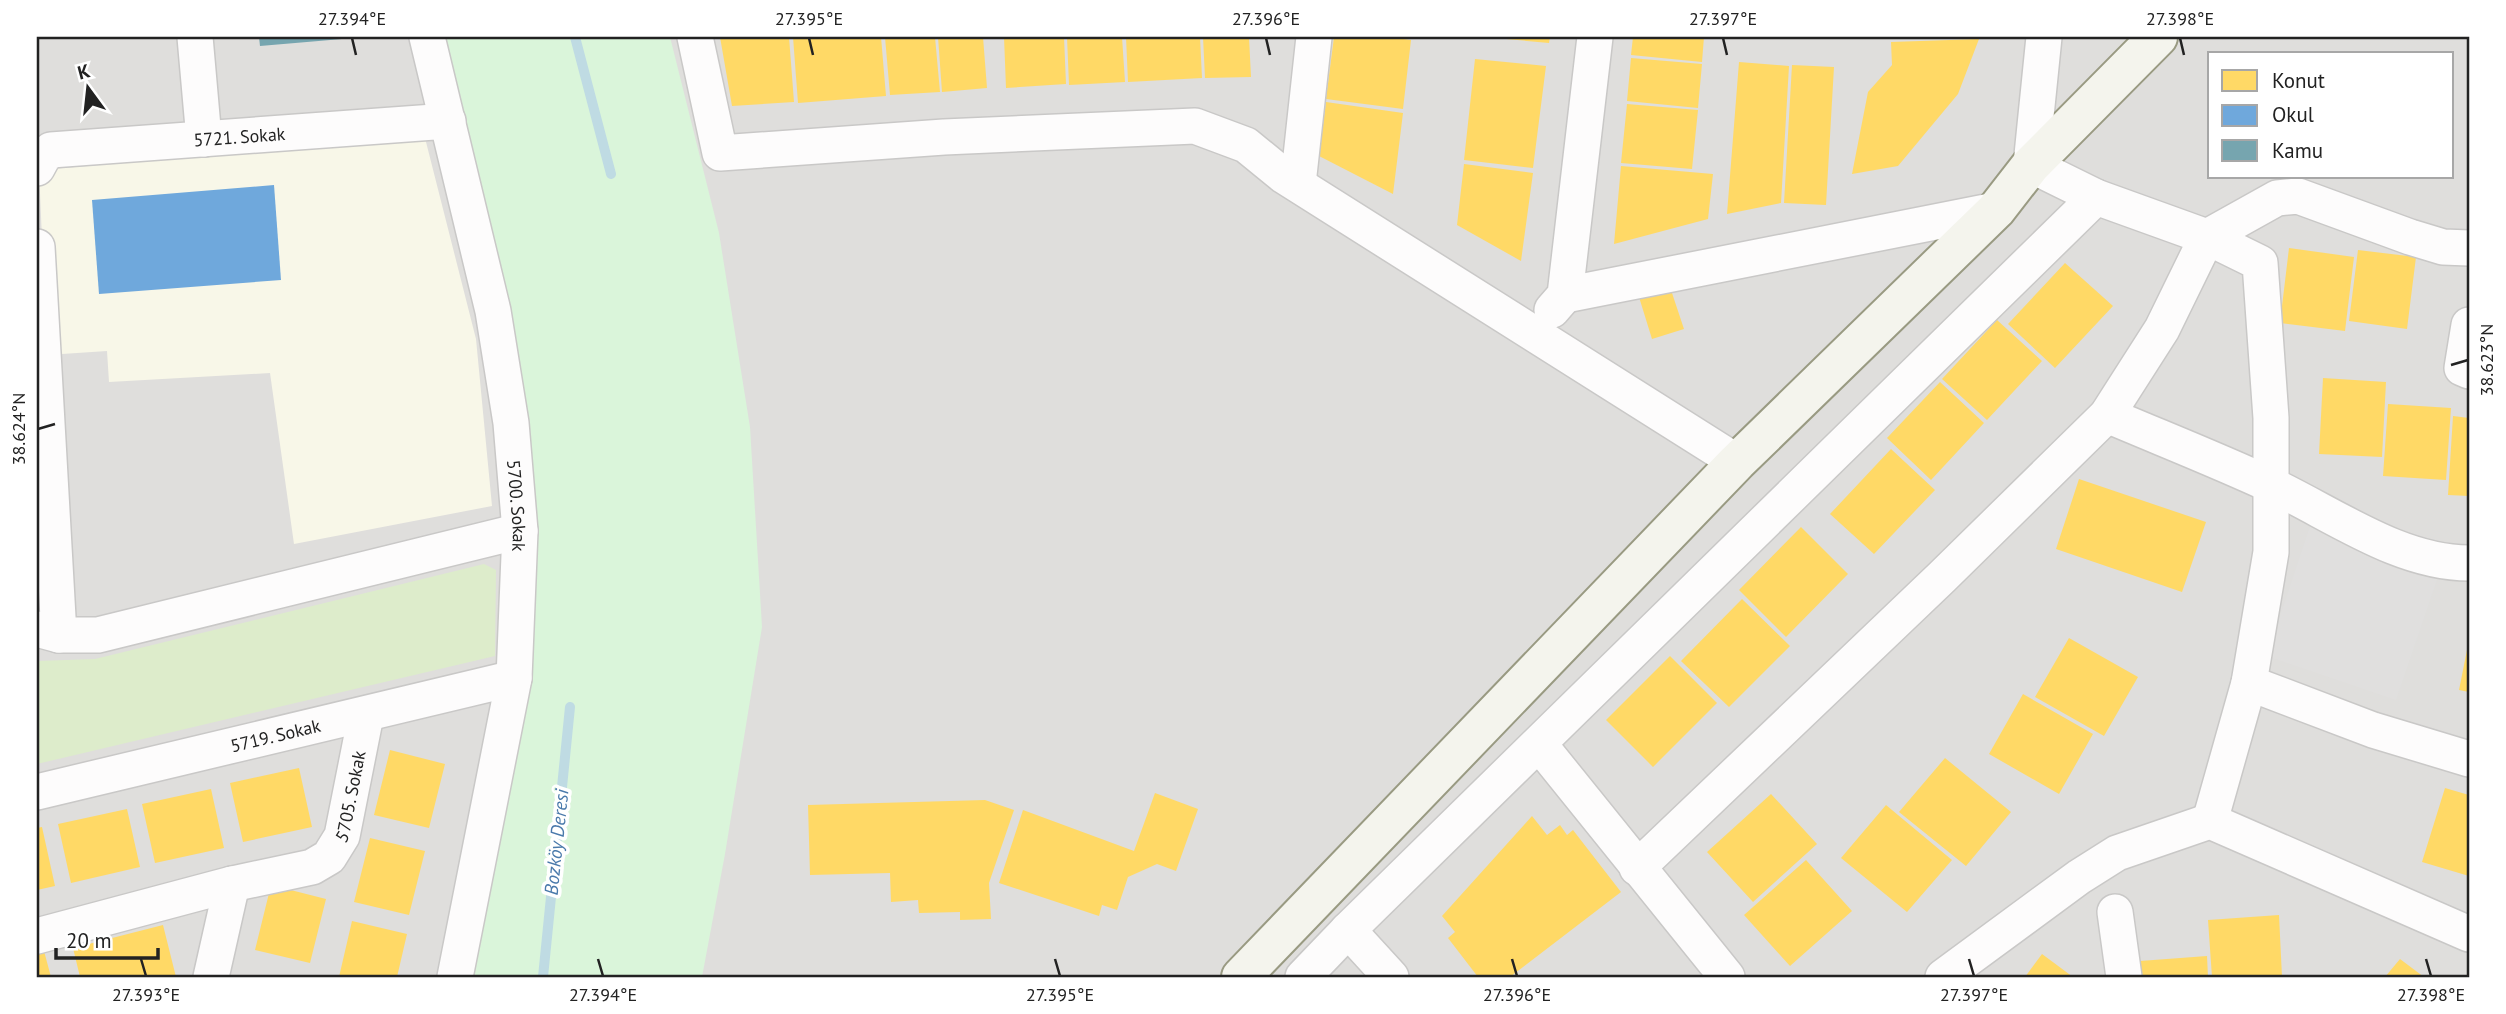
<svg xmlns="http://www.w3.org/2000/svg" width="2506" height="1014" font-family="'PT Sans',sans-serif">
<rect width="100%" height="100%" fill="#f0eeeb"/>
<path fill="#dfdedc" fill-rule="evenodd" d="M37 37H2469V977H37ZM2210 54H2452V177H2210Z"/>
<path fill="#f8f7e8" d="M425 138 476 339 492 506 294 544 270 373 109 382 107 351 47 355 39 170Z"/>
<path fill="#ddeccb" d="M484 564 496 570 495 656 37 764V661L95 659Z"/>
<path fill="#daf5da" d="M436 37H670L719 233 750 427 762 627 725 854 702 977H462L526 607 527 409Z"/>
<path fill="#e0dfde" d="M2312 520 2444 559 2396 700 2267 656Z"/>
<path fill="#ffd966" d="M720 37H789L794 102 732 106Z
M793 37H881L886 96 798 103Z
M885 37H935L940 92 890 95Z
M938 37H983L987 88 942 92Z
M1004 37H1064L1066 84 1006 88Z
M1067 37H1122L1125 82 1069 85Z
M1126 37H1200L1202 78 1128 82Z
M1203 37H1249L1251 77 1205 78Z
M1334 37H1389L1411 40 1403 109 1326 99Z
M1507 37H1550L1549 43 1506 39Z
M1633 37H1704L1702 62 1631 55Z
M1979 39 1958 94 1898 166 1852 174 1868 92 1892 65 1891 42Z
M1631 58 1702 64 1698 108 1627 101Z
M1475 59 1546 66 1533 168 1464 160Z
M1739 62 1789 66 1781 203 1727 214Z
M1792 65 1834 67 1826 205 1784 203Z
M1326 102 1403 113 1393 194 1319 156Z
M1627 104 1698 110 1692 169 1621 163Z
M1464 164 1533 173 1521 261 1457 225Z
M1621 166 1713 174 1708 219 1614 244Z
M2289 248 2354 257 2345 331 2280 323Z
M2358 250 2416 257 2407 329 2349 321Z
M2065 263 2113 306 2055 368 2008 324Z
M1670 287 1684 329 1652 339 1639 297Z
M1997 320 2042 361 1987 420 1942 379Z
M2323 378 2386 382 2382 457 2319 454Z
M1940 382 1984 423 1931 480 1887 438Z
M2388 404 2451 408 2446 480 2383 476Z
M2453 416 2469 418V496L2448 495Z
M1891 449 1935 490 1874 554 1830 514Z
M2079 479 2206 522 2182 592 2056 549Z
M1801 527 1848 574 1786 637 1739 590Z
M1742 599 1790 646 1729 707 1681 661Z
M2069 638 2138 677 2104 736 2035 697Z
M2468 645H2469V692L2459 690Z
M1670 656 1717 703 1653 767 1606 720Z
M2023 694 2093 734 2059 794 1989 754Z
M390 750 445 764 429 828 374 815Z
M1945 758 2011 812 1966 866 1899 812Z
M299 768 312 827 243 842 230 783Z
M2445 788 2469 795V876L2422 862Z
M211 789 224 848 155 863 142 804Z
M1155 793 1198 809 1176 871 1157 864 1128 877 1117 910 1102 905 1099 916 999 883 1023 810 1134 851Z
M1771 794 1817 844 1753 902 1707 852Z
M985 800 1014 810 989 883 991 919 960 920V912L919 913 918 900 891 902 890 873 810 875 808 805Z
M1886 805 1952 860 1907 912 1841 858Z
M127 809 140 867 71 883 58 824Z
M1532 816 1547 835 1560 825 1567 835 1573 830 1621 892 1510 977H1478L1448 938 1455 932 1442 916Z
M42 827 55 886 37 890V828Z
M370 838 425 851 409 915 354 902Z
M1806 860 1852 911 1790 966 1744 915Z
M271 885 326 899 310 963 255 950Z
M2279 915 2282 977H2212L2208 920Z
M352 921 407 934 397 977H339Z
M163 925 176 977H80L73 948Z
M44 951 51 977H37V953Z
M2042 954 2073 977H2025Z
M2207 956 2208 977H2141L2140 961Z
M2400 959 2424 977H2385Z"/>
<path fill="#6fa8dc" d="M274 185 281 280 99 294 92 200Z"/>
<path fill="#76a5af" d="M259 37H342V39L260 46Z"/>
<g fill="none" stroke-linecap="round" stroke-linejoin="round">
<path stroke="#bfdbe3" stroke-width="10" d="M575 37 611 174
M543 977 570 707"/>
<defs>
<g id="street">
<path d="M195 37 204 139"/>
<path id="s1" d="M427 37 493 311 511 423 520 531 514 678 455 977"/>
<path d="M695 37 720 153 944 137 1195 126 1246 145 1284 176 1737 462"/>
<path d="M2044 37 2031 165 2096 197 2207 237 2260 263 2271 418V552L2249 683 2210 821"/>
<path id="s2" d="M37 168 43 157 51 150 448 121"/>
<path d="M1298 184 1314 37"/>
<path d="M37 247 59 635"/>
<path d="M1565 295 1996 210"/>
<path d="M1552 310 1565 295 1595 37"/>
<path d="M2469 325 2462 368 2469 371"/>
<path d="M2107 415C2161 438 2217 460 2271 485 2333 514 2399 563 2469 563"/>
<path d="M37 629 59 635H98L520 531"/>
<path d="M2249 683 2373 730 2469 759"/>
<path d="M1539 744 1727 977"/>
<path id="s3" d="M37 792 514 678"/>
<path d="M1637 868 1942 577 2107 415 2162 329 2207 237 2277 198 2298 196 2410 237 2443 247 2469 248"/>
<path d="M2115 912 2124 977"/>
<path d="M1348 930 1391 977"/>
<path id="s4" d="M37 936 232 884 312 867 329 857 342 836 366 715"/>
<path d="M211 977 232 884"/>
<path d="M1303 977 1348 930 2096 197"/>
<path d="M1943 977 2079 877 2117 853 2210 821 2469 934"/>
</g>
<path id="secondary" d="M1241 977 1737 462 1996 210 2031 165 2158 37"/>
</defs>
<use href="#street" stroke="#c9c8c7" stroke-width="38"/>
<use href="#secondary" stroke="#999a82" stroke-width="42"/>
<use href="#street" stroke="#fdfcfc" stroke-width="35"/>
<use href="#secondary" stroke="#f4f4ed" stroke-width="38"/>
</g>
<path fill="none" stroke="#222" stroke-width="2.5" d="M352 38 356 55M809 38 813 55M1266 38 1270 55M1723 38 1727 55M2180 38 2184 55M2451 365 2468 360M38 429 55 424M141 959 146 976M598 959 603 976M1055 959 1060 976M1512 959 1517 976M1969 959 1974 976M2426 959 2431 976"/>
<g text-anchor="middle" dominant-baseline="central" stroke-width="7" stroke-linejoin="round" paint-order="stroke">
<g font-size="18" fill="#222" stroke="#fff">
<text stroke="none"><textPath href="#s2" startOffset="212">5721. Sokak</textPath></text>
<text stroke="none"><textPath href="#s1" startOffset="478">5700. Sokak</textPath></text>
<text stroke="none"><textPath href="#s3" startOffset="245">5719. Sokak</textPath></text>
<text stroke="none"><textPath href="#s4" startOffset="369">5705. Sokak</textPath></text>
</g>
<g font-size="19" font-style="italic" fill="#4a7aab" stroke="#fff">
<text transform="translate(556 842) rotate(-84)">Bozköy Deresi</text>
</g>
</g>
<rect width="2506" height="1014" fill="none" stroke="#ffffff" stroke-width="77"/>
<rect x="2208" y="52" width="245" height="126" fill="#ffffff" stroke="#a7a7a7" stroke-width="2"/>
<rect x="2222" y="70" width="35" height="21" fill="#ffd966" stroke="#a7a7a7" stroke-width="2"/>
<text x="2272" y="88" font-size="21" fill="#222222">Konut</text>
<rect x="2222" y="105" width="35" height="21" fill="#6fa8dc" stroke="#a7a7a7" stroke-width="2"/>
<text x="2272" y="122" font-size="21" fill="#222222">Okul</text>
<rect x="2222" y="140" width="35" height="21" fill="#76a5af" stroke="#a7a7a7" stroke-width="2"/>
<text x="2272" y="158" font-size="21" fill="#222222">Kamu</text>
<g transform="translate(88 88) rotate(345)" stroke="#ffffff" stroke-width="5" paint-order="stroke">
<path d="M0-5L12 26L0 18L-12 26Z" fill="#222222"/>
<text y="-10" font-size="19" font-weight="bold" text-anchor="middle" fill="#222222">K</text>
</g>
<path d="M56 948v10h102v-10" fill="none" stroke="#222222" stroke-width="3.5"/>
<text x="66" y="948" font-size="21" fill="#222222" stroke="#ffffff" stroke-width="5" paint-order="stroke">20 m</text>
<rect x="38" y="38" width="2430" height="938" fill="none" stroke="#222" stroke-width="2.5"/>
<g font-size="18" text-anchor="middle" fill="#222">
<text x="352" y="25">27.394°E</text>
<text x="809" y="25">27.395°E</text>
<text x="1266" y="25">27.396°E</text>
<text x="1723" y="25">27.397°E</text>
<text x="2180" y="25">27.398°E</text>
<text transform="translate(2487 360) rotate(-90)" y="6">38.623°N</text>
<text transform="translate(19 429) rotate(-90)" y="6">38.624°N</text>
<text x="146" y="1001">27.393°E</text>
<text x="603" y="1001">27.394°E</text>
<text x="1060" y="1001">27.395°E</text>
<text x="1517" y="1001">27.396°E</text>
<text x="1974" y="1001">27.397°E</text>
<text x="2431" y="1001">27.398°E</text>
</g>
</svg>
